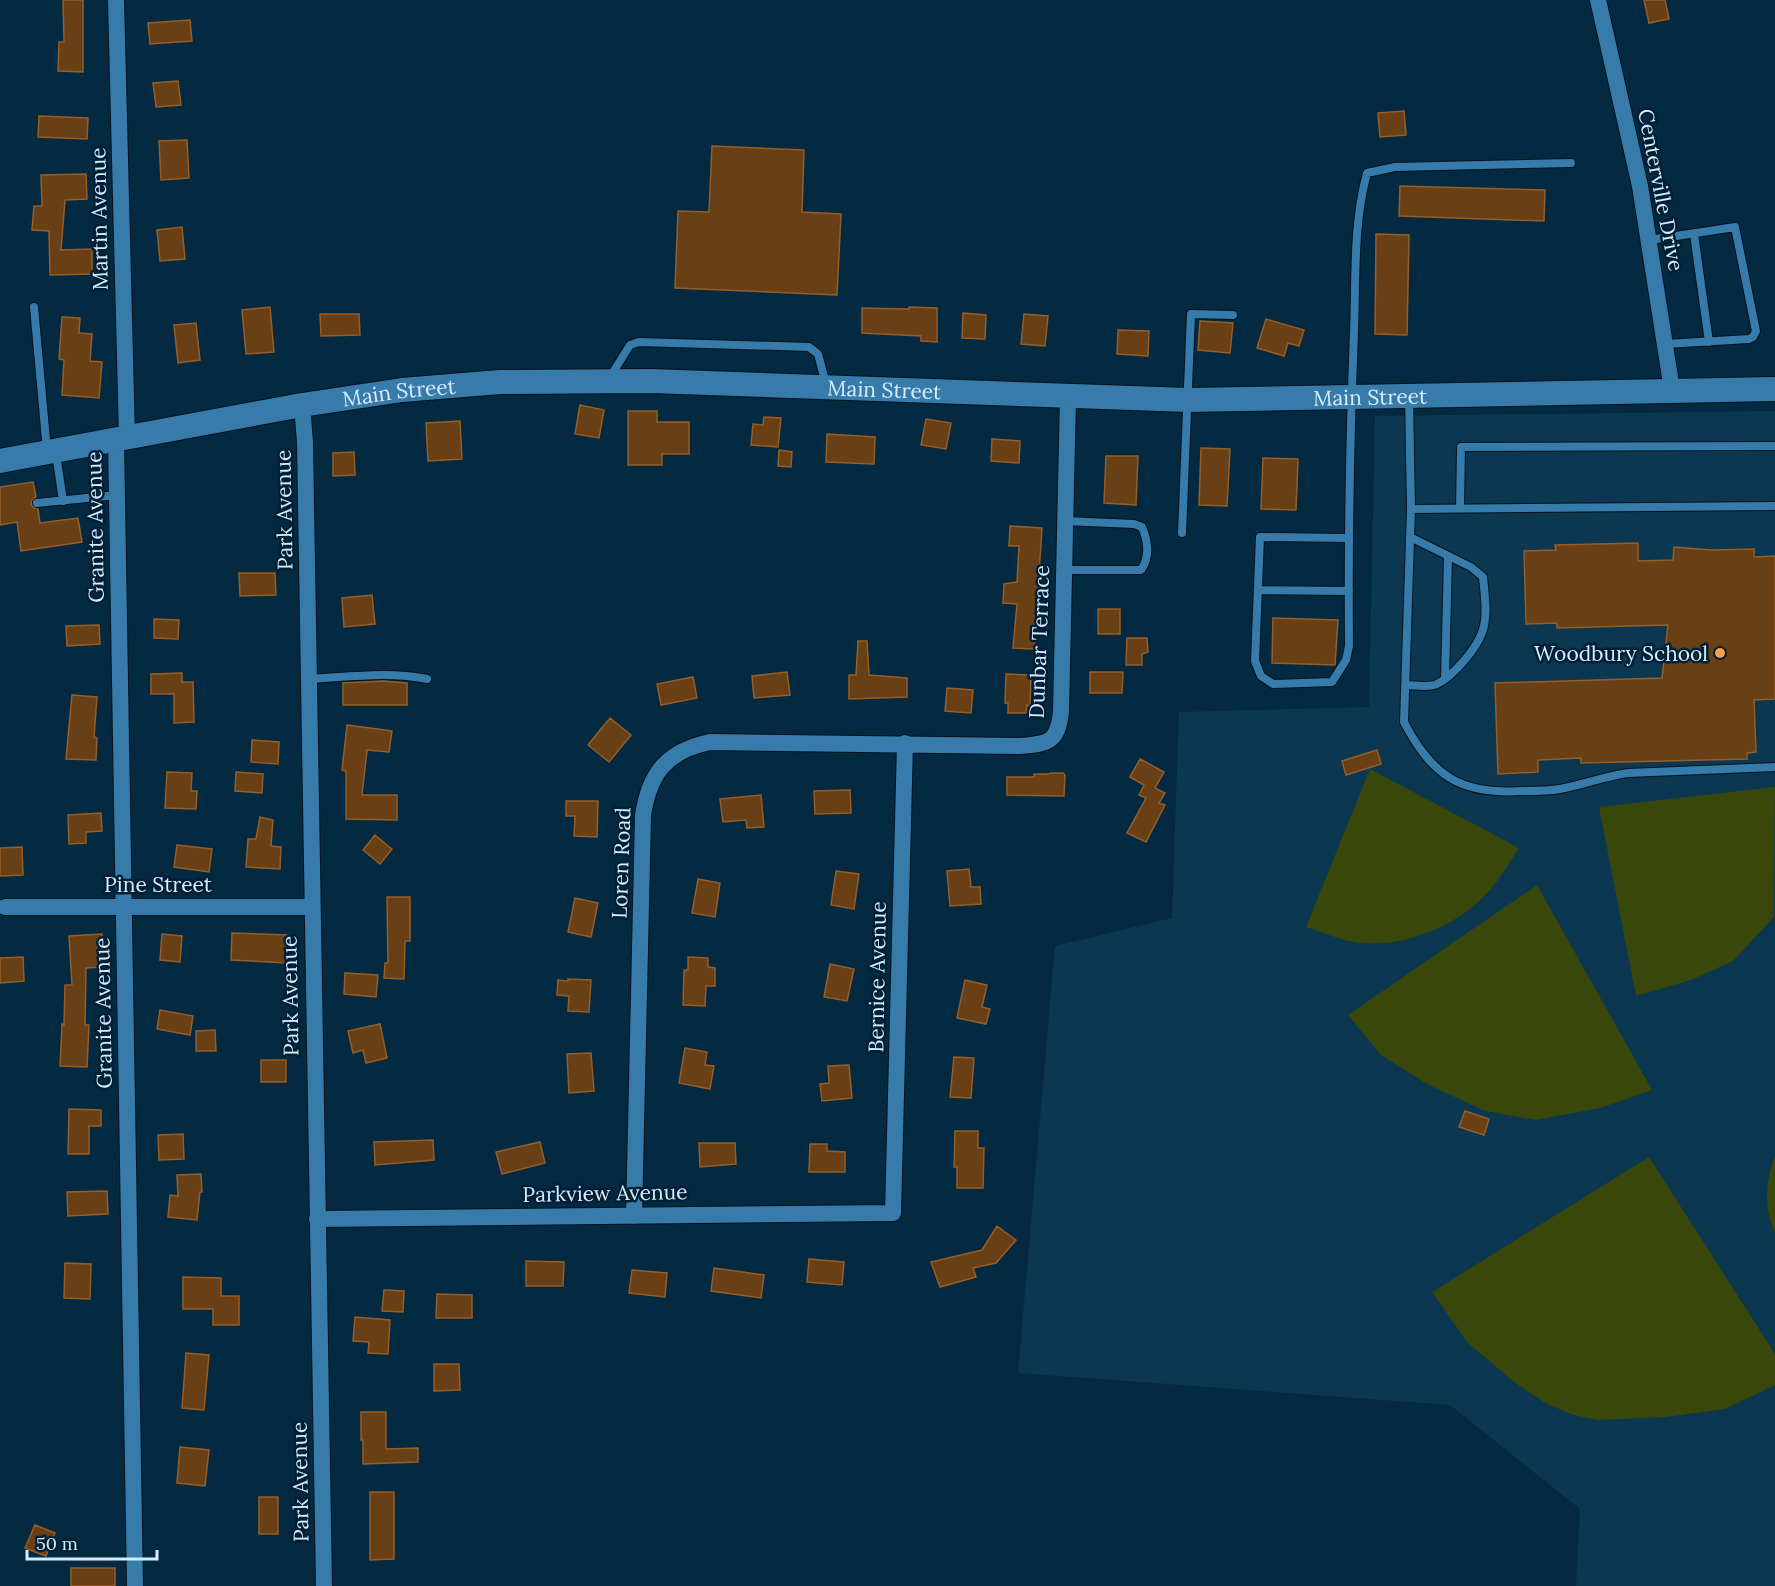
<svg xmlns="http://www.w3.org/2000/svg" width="1775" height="1586" font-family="Lora,serif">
<rect width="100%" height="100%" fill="#042a42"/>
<path fill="#0b3751" d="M1775 411V1586H1576L1580 1509 1450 1405 1018 1373 1055 946 1172 918 1179 712 1369 707 1375 416Z"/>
<path fill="#3a470b" d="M1370 769 1519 848C1510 862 1501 877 1490 890 1459 926 1398 952 1349 941 1335 938 1320 931 1306 927Z
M1775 787 1774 917 1733 961 1691 980 1636 996 1599 807Z
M1537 885 1652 1090 1600 1108 1536 1120 1485 1111 1427 1084 1381 1055 1348 1015Z
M1775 1156V1234C1764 1208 1765 1182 1775 1156Z
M1649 1157 1775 1354V1385L1725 1409 1666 1417 1597 1420 1574 1415 1547 1404 1514 1382 1468 1343 1432 1292Z"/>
<path fill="#693f16" stroke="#955e28" stroke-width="1.5" d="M63 0H83V72L58 71 59 42H64Z
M1644 0H1665L1669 19 1649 23Z
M190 20 192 41 150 44 148 23Z
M178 81 181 105 156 107 153 83Z
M1404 111 1406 135 1380 137 1378 113Z
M39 116 88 118 87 139 38 137Z
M187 140 189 178 161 180 159 141Z
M712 146 804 150 802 212 841 214 837 295 675 288 678 211 709 212Z
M86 174 87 199 65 200 61 250 92 249V274L50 275 49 231 32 230 34 206H42L41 175Z
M1400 186 1545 190 1544 221 1399 216Z
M182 227 185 259 160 261 157 230Z
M1376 234 1409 235 1407 335 1375 334Z
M270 307 274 352 246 354 242 310Z
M909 307 937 308V342L921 341V336L862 333V308L909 309Z
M963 313 986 315 985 339 962 338Z
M320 314H359L360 335 321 336Z
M1024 314 1048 316 1045 346 1021 344Z
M62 317 80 318 79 333 92 334 90 361 102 362 99 398 62 395 64 360 59 359Z
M1266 319 1304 330 1299 346 1288 343 1284 356 1257 348Z
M1200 321 1233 323 1230 353 1198 350Z
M196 323 200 360 178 363 174 325Z
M1118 330 1149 331 1148 356 1117 354Z
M580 405 604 410 599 438 575 434Z
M628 411H657V422H689V454H662V465H628Z
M764 417 781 418 778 447 751 445 753 424 763 425Z
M926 419 951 423 946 449 921 445Z
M460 421 462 459 428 461 426 423Z
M827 434 875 437 874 464 826 462Z
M992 439 1020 441 1019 463 991 461Z
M1201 448 1230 449 1227 506 1199 505Z
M779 450 792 452 791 467 778 466Z
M354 452 355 475 333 476V453Z
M1106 456H1138L1136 505 1104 503Z
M1263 458 1298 459 1296 510 1261 509Z
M33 482 36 497 32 500 31 504 34 508 38 509 40 523 78 518 82 542 21 551 17 522 0 525V487Z
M1010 526 1042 528 1034 649 1013 648 1017 604 1003 603 1004 584 1017 582 1019 546H1009Z
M1638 543V561L1673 560 1674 547 1711 550 1754 549V557L1775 556V699L1754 700 1756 752 1747 753V759L1581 763V758L1538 760V772L1498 774 1495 683 1662 678 1668 625 1557 628V623L1526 624 1524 551 1556 550 1555 545Z
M239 573H275L276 595 240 596Z
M372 595 375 624 344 627 342 598Z
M1098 609H1120V634H1098Z
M1273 618 1338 620 1335 665 1272 663Z
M154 619 179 620 178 639 154 638Z
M99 625 100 644 67 646 66 626Z
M1127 638H1147L1148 652 1142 654V665H1126Z
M858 641H867L869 675 907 678V697L849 699V675H856Z
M787 672 790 695 754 698 752 676Z
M1090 672H1123L1122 693H1090Z
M182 673V682H193L194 722 174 723V694H151V674Z
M1006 674 1031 675 1030 706 1027 705 1026 713H1008V703H1005Z
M693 677 697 698 661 705 657 684Z
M383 681 407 683V705H343V683Z
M947 688 973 690 971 713 945 711Z
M72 695 97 697 94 737 97 738 96 760 66 759Z
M610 718 631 735 609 762 588 745Z
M347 725 392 731 389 752 367 750 362 795H397V820L346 819V771L342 770Z
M252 740 279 742 278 764 251 762Z
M1377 750 1381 764 1346 775 1342 761Z
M1140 759 1164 772 1155 788 1165 793 1159 803 1165 805 1146 842 1127 833 1146 798 1139 795 1144 785 1130 777Z
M167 772 192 773 191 791H197L196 809 165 808Z
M236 772 263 774 262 793 235 791Z
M1050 773H1063L1065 775 1064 796 1007 795V777H1034V774H1049Z
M850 790 851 813 815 814 814 791Z
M761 795 764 827 747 828 746 820 723 822 720 799Z
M566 801H598L597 837 574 836 575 816H566Z
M101 813 102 831 86 832V843L69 844 68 815Z
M260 817 273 820 271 846 281 847 280 869 246 867 248 839H256Z
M375 835 392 849 380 864 363 850Z
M177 845 212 849 209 872 174 867Z
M22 847 23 875 0 876V848Z
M969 869 971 887H980L981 904 950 906 947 871Z
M836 871 859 874 854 909 831 905Z
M698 879 720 883 715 917 692 913Z
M387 897H410V941H405L404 979 384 978 385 963H388Z
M575 898 598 903 591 937 568 932Z
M232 933 288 935 287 963 231 960Z
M102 934 104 967 86 968 85 1025H89L87 1067 60 1066 62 1024 64 1025 65 985H72L69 936Z
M162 934 182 936 180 962 160 960Z
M23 957 24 981 0 983V958Z
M688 957 708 958V967L715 968V986H706L705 1006 683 1005 684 970H688Z
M830 964 854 969 847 1001 824 997Z
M345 973 378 975 376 997 344 994Z
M568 979 591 980 589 1012 568 1011 569 996 557 995 558 980 568 981Z
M965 980 987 985 982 1007 990 1009 986 1024 957 1018Z
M160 1010 193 1016 190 1035 157 1029Z
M380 1024 387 1058 366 1063 363 1050 353 1053 348 1031Z
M215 1030 216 1051H196V1031Z
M685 1048 707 1052 705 1065 714 1066 710 1089 679 1083Z
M591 1053 594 1091 569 1093 567 1054Z
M954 1057 974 1058 971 1098 950 1097Z
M261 1060H286V1082H261Z
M849 1065 852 1098 822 1101 820 1084 829 1083 828 1066Z
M69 1109 101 1110V1126H89V1154H68Z
M1465 1111 1489 1119 1484 1135 1459 1127Z
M955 1131H978V1148H984L983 1188H957V1167H954Z
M183 1134 184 1159 159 1160 158 1135Z
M433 1140 434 1160 375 1165 374 1142Z
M540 1142 545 1163 502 1174 496 1152Z
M699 1143H735L736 1164 700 1167Z
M810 1144H827V1151L845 1152V1172H809Z
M201 1174 202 1192H200L197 1220 168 1217 170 1195 178 1196 177 1175Z
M107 1191 108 1214 68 1216 67 1192Z
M997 1226 1016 1240 996 1263 973 1268 976 1277 940 1287 931 1262 982 1250Z
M809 1259 844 1262 842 1285 807 1282Z
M526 1261 564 1262 563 1286H526Z
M65 1263 91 1264 90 1299 64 1298Z
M714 1268 764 1275 761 1298 711 1291Z
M632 1270 667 1273 665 1297 629 1293Z
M183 1277 221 1278V1296H239V1325H213V1309H183Z
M384 1290 404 1291 403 1312 382 1311Z
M437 1294 472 1295V1318H436Z
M355 1317 390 1320 388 1354 368 1353 369 1342 353 1341Z
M186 1353 209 1355 204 1410 182 1408Z
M434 1364H459L460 1390 434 1391Z
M361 1412H386V1449L418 1448V1462L363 1464V1440H361Z
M180 1447 209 1450 205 1486 177 1483Z
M370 1492H394V1559L370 1560Z
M259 1497H278V1534H259Z
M35 1525 55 1533 46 1556 25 1548Z
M71 1568H115V1586H71Z"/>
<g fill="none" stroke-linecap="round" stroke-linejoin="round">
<defs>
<path id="lane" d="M1694 234 1709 342
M1650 240 1735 227 1756 331 1753 337 1749 339 1665 344
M34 307 47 451
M610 377 630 345 639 342 809 347 818 354 826 384
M1409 397 1411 509 1404 722C1432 777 1462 795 1523 791 1535 791 1548 791 1560 789 1583 785 1605 776 1628 773L1775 767
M56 454 63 501
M37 503 117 495
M1460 508 1461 447 1775 446
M1411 509 1775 506
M1182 533 1191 314 1233 315
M1348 538 1260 537 1255 661 1261 676 1273 684 1332 682 1346 660 1349 646C1348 541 1350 436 1354 332 1356 279 1353 224 1367 173L1395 167 1571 163
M1064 570H1141C1150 557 1148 541 1142 527L1134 524 1065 521
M1258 590 1349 591
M310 679C348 677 389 671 427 679
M1445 679 1448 556
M1405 685C1414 685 1430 688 1437 684 1447 679 1455 671 1462 663 1490 632 1487 617 1483 577L1471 567 1410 537"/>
<path id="street" d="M116 0 127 437
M1598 0 1640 186 1672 390
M302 405 305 442 324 1586
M116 439 135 1586
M5 907H311
M634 1216 643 816C649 773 667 751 710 742L1019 746C1049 744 1058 742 1061 711L1068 397
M317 1219 893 1213 905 743"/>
<g id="secondary">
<path id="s1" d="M0 461 302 405 402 390 500 382 651 381 1188 400 1775 389"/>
</g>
</defs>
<use href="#lane" stroke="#001220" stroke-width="10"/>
<use href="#street" stroke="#001220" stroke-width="18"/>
<use href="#secondary" stroke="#001220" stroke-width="26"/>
<use href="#lane" stroke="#367ba9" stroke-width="8"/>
<use href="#street" stroke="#367ba9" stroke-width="16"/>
<use href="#secondary" stroke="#367ba9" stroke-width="24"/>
</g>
<circle fill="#f9a04c" stroke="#002037" stroke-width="2" cx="1720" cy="653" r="6"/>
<g text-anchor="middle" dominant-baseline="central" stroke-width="5" stroke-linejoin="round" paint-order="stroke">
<g font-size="21" fill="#d7ebfb" stroke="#002037">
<text transform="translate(1661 190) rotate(79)">Centerville Drive</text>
<text transform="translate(99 219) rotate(-91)">Martin Avenue</text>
<text stroke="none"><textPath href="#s1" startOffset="891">Main Street</textPath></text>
<text stroke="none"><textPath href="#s1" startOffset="405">Main Street</textPath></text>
<text stroke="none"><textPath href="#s1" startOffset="1377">Main Street</textPath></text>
<text transform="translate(284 510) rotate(-91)">Park Avenue</text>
<text transform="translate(95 527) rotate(-91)">Granite Avenue</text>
<text transform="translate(1039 642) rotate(-88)">Dunbar Terrace</text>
<text transform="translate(621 863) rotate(-88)">Loren Road</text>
<text x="158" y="884">Pine Street</text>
<text transform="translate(877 977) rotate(-89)">Bernice Avenue</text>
<text transform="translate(290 996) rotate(-91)">Park Avenue</text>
<text transform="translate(103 1013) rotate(-91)">Granite Avenue</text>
<text transform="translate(605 1193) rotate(-1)">Parkview Avenue</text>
<text transform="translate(300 1482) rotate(-91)">Park Avenue</text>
</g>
<g font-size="21" fill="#d7ebfb" stroke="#002037" text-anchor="end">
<text x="1708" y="653">Woodbury School</text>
</g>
</g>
<path d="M27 1550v9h130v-9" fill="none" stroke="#d7ebfb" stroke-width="3"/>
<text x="36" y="1550" font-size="18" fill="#d7ebfb" stroke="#002037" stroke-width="4.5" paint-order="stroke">50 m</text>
</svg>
